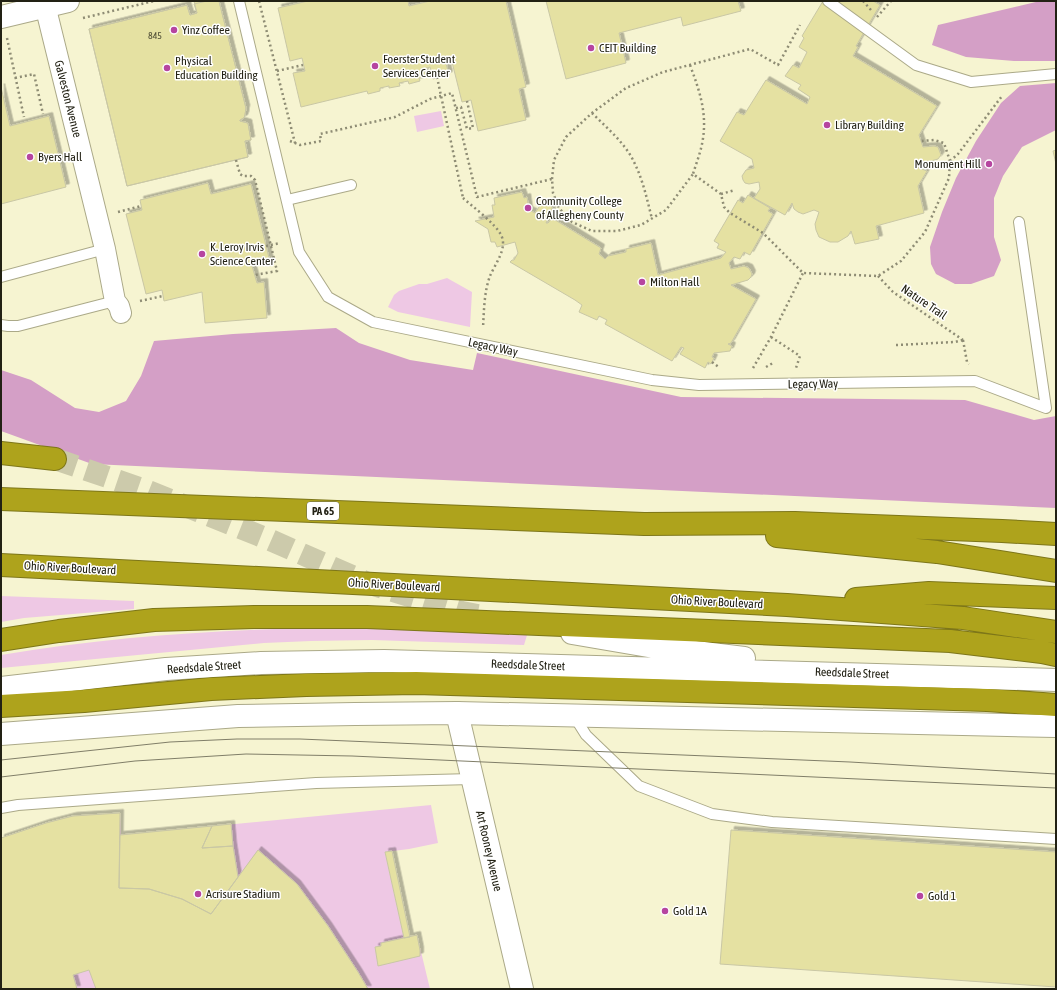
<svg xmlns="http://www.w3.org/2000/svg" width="1057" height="990" font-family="'Asap Condensed',sans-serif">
<defs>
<filter id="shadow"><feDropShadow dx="3.5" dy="-3.5" stdDeviation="0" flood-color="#0004"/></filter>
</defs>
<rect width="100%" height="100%" fill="#f6f4d1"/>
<path fill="#eec8e4" d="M441 111 444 126 417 132 414 116Z
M447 278 472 292 470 327 398 312 388 307 394 295 399 291 419 284H427Z
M1 596 134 601V609L24 618 1 622Z
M335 627 528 632 524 645 372 640 311 641 264 643 1 668V655C111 636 223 630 335 627Z
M431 805 438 843 409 849 385 852 404 938 417 935 430 989H1V838L46 823 73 816 120 813 121 835Z"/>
<path fill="#d49fc6" d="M1040 1H1056V61H1014L966 57 932 45 938 25Z
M1056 83V130L1022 147 1003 176 994 198V237L1001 260 994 276 971 284H955L936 274 931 264 930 247 942 212 956 178 976 141 1001 103 1020 86Z
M336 328 359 343 410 360 473 370 477 353 681 397 965 400 1034 420 1056 416V508L92 464 1 431V370L31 380 75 408 99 412 126 401 141 376 154 341 233 334Z"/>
<path fill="#e5e1a2" stroke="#c9c7a5" filter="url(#shadow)" d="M194 1H219L246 108 245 115 244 118 240 120V121L248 123 251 140 245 141 248 157 127 186 89 29 187 5 190 15 197 13Z
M207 1H219L246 108 245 115 244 118 240 120V121L248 123 251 140 245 141 248 157 127 186 89 29 187 5 190 15 197 13 194 4Z
M308 1H408L409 6 430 1H506L526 87 519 89 526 120 478 131 471 100 462 102 452 62 446 63 449 75 433 79 430 67 424 69 426 77 419 78 420 81 409 84 408 81 399 83 400 86 389 88V86L380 88V91L368 94 367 91 301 107 293 73 305 71 302 58 290 61 278 8Z
M546 1H738L741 11 683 26 681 17 619 33 626 63 566 79Z
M823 1H873L880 5 856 46 858 47 853 56 937 106 919 135 923 147 934 146 938 147 941 155 938 159 914 166 927 171 918 186 924 213 876 226 879 239 855 244 851 231 848 236 838 242H830L819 237 816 230 815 224 819 212 814 210 803 214 798 212 794 209 792 203 785 215 754 198 760 189 759 182 749 184 745 183 743 180 742 176 746 170 754 168 752 159 720 141 737 112 744 115 766 80 807 104 810 97 798 89 801 85 785 76 793 65 799 68 807 52 799 47 804 38 802 36Z
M1 87 10 126 49 116 66 187 1 204Z
M1056 150V164L1053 151Z
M208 183 211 194 251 184 270 262 252 266 257 283 264 282 267 318 205 323 202 292 164 301 162 290 146 294 126 214 142 210 140 200Z
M522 192 524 198 527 197 529 210 535 213 541 204 543 203 549 204 552 207V211L546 223H548L552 218 601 248 599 254 605 259 608 256 626 252V249L651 243 658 275 721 258 726 252 717 248 719 244 714 241 738 200 743 203 748 195 770 208 768 211 773 214 750 255 744 252 740 259 734 257 729 263 731 269 744 266 749 268 752 274 751 277 748 280 731 285 756 299 731 343 728 344 732 346 730 351 714 353 712 357 714 358 711 364 708 362 705 368 680 354 684 348 681 347 672 361 605 324 607 320 599 316 597 320 579 312 582 305 575 300 510 262 512 260H514L518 253 515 242 497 247 495 242H491L488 229 475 221 494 217 492 205H495L494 198Z
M120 813 119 888 149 889 182 899 211 914 258 850 297 884 328 926 358 972 368 989H96L89 970 73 975 77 989H1V838L46 823 73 816Z
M231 824 233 846 202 848 212 826Z
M212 826 202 848 233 846 238 877 211 914 182 899 149 889 119 888 120 835Z
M731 830 1056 852V987L720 964Z
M392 851 410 937 404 938 385 852Z
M417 935 420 950V956L378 966 375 947 381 946V943Z"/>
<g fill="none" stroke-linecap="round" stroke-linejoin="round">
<path stroke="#cccaab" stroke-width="22" stroke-dasharray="22 11" stroke-linecap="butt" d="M55 459 148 491 268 539 370 584 462 612 483 616"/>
<defs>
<path id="service" d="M239 1 299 252 328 297 373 322 652 380 699 385 975 381 1046 408 1019 222
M828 1 916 65 971 82 1056 74
M287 200 351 185
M1 277 105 249
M1 325 8 326H18L115 301
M574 716 586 735 639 786 712 814 772 822 1056 839
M1 808 18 805 316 783 472 779"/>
<path id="minor" d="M44 1 105 249 115 301 119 306 121 313"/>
<path id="tertiary" d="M457 713 522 989"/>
<path id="secondary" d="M1 17 68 1
M572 633 654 647 744 658
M1 688 166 669 261 663 384 661 1056 680
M1 734 238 716 355 714 457 713 1056 726"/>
<path id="motorway" d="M1 453 55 459
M1 499 644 524 795 523 1002 531 1056 534
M777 536 937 552 1056 571
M1 565 787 605 963 618 1056 632
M856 599 929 593 1056 598
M1 640 59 631 154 620 254 617H367L950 641 1042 652 1056 655
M1 706 84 701 211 689 306 685 416 683 987 700 1056 705"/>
</defs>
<use href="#service" stroke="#aba988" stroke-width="12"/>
<use href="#minor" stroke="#aba988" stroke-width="22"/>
<use href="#tertiary" stroke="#aba988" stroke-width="24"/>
<use href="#secondary" stroke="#aba988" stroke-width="24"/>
<use href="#motorway" stroke="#7d7619" stroke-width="24"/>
<path stroke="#8e8c74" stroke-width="2.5" stroke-dasharray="2 3" stroke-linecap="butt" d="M259 1 295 143
M863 1 871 10
M877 17 891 1
M83 18 154 1
M7 38 24 117
M690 65C700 92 708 115 702 144 700 154 696 164 693 174
M277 71 303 65
M15 78 34 74 43 114
M456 108 461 107 467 129 473 128 467 101
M592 113C607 128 625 143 634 162 643 180 647 199 652 219
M290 141 300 145 321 141 320 134 395 117 430 99 452 93 477 197 552 179 553 193 559 208 572 222 592 231H617L641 225 666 210 693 174 721 194 724 207 730 213 763 233 803 273 878 276 901 261 925 232 949 178 950 161 944 143 934 140 921 141
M236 160 240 174 243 176H251L255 180 277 271 255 275
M950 161 958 154 1002 96
M552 179 554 160 566 137 592 113 626 88 663 72 750 49 778 65 800 25
M721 194 735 190
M463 198C473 207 496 224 501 235 508 248 495 264 490 276 484 292 484 311 483 328
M118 212 141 206
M266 246 280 243
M878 276 893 292 963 340
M140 301 163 296
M771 337 800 356 796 368
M963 340 967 362 969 364
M896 345 955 342 963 340
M712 362 720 368
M766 367 773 363
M753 368 771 337 803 273"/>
<use href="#service" stroke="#fff" stroke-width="10"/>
<use href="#minor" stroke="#fff" stroke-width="20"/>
<use href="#tertiary" stroke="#fff" stroke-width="22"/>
<use href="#secondary" stroke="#fff" stroke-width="22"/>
<use href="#motorway" stroke="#aea31c" stroke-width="22"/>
<path stroke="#807e68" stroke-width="1" d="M1 760 170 742 237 739H300L850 762 1056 774
M1 777 135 761 246 754 352 756 1056 788"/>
<path stroke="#8e8c74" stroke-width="2.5" stroke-dasharray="2 3" stroke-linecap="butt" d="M437 77 463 198"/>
</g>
<g fill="#b645a0" stroke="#fff" stroke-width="1.5">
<circle cx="174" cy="30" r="4"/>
<circle cx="591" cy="48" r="4"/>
<circle cx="375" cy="66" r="4"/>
<circle cx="167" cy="68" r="4"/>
<circle cx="827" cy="125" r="4"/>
<circle cx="30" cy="157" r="4"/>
<circle cx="989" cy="164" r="4"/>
<circle cx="528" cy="208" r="4"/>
<circle cx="202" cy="254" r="4"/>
<circle cx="642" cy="282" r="4"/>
<circle cx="198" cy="894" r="4"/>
<circle cx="920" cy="896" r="4"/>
<circle cx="665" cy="911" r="4"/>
</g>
<g text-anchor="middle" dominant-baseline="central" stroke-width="3" stroke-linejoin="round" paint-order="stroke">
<g font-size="10" fill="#535138">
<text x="155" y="35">845</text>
</g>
<rect fill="#fff" stroke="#64645a" stroke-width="1" x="307" y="502" width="32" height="18" rx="3"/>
<g font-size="11" font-weight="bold" fill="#222114">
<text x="323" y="511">PA 65</text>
</g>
<g font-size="12" fill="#222114" stroke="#fff" text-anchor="start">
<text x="182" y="30">Yinz Coffee</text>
<text x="599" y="48">CEIT Building</text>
<text x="383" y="59">Foerster Student<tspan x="383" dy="14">Services Center</tspan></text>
<text x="175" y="61">Physical<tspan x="175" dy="14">Education Building</tspan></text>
<text x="835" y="125">Library Building</text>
<text x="38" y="157">Byers Hall</text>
<text x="981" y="164" text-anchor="end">Monument Hill</text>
<text x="536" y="201">Community College<tspan x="536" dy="14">of Allegheny County</tspan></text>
<text x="210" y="247">K. Leroy Irvis<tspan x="210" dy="14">Science Center</tspan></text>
<text x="650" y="282">Milton Hall</text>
<text x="206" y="894">Acrisure Stadium</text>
<text x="928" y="896">Gold 1</text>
<text x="673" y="911">Gold 1A</text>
</g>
<g font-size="12" fill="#222114" stroke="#fff">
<text transform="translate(68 99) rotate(76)">Galveston Avenue</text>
<text transform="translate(924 302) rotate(34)">Nature Trail</text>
<text transform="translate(493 347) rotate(12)">Legacy Way</text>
<text transform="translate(813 384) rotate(-1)">Legacy Way</text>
<text transform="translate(70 568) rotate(3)">Ohio River Boulevard</text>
<text transform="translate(394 585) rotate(3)">Ohio River Boulevard</text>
<text transform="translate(717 602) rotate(3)">Ohio River Boulevard</text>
<text transform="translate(528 665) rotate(2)">Reedsdale Street</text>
<text transform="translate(204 667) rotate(-4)">Reedsdale Street</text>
<text transform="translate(852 673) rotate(2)">Reedsdale Street</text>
<text transform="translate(489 851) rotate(77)">Art Rooney Avenue</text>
</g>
</g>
<rect width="1057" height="990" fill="none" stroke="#222114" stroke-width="4"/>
</svg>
